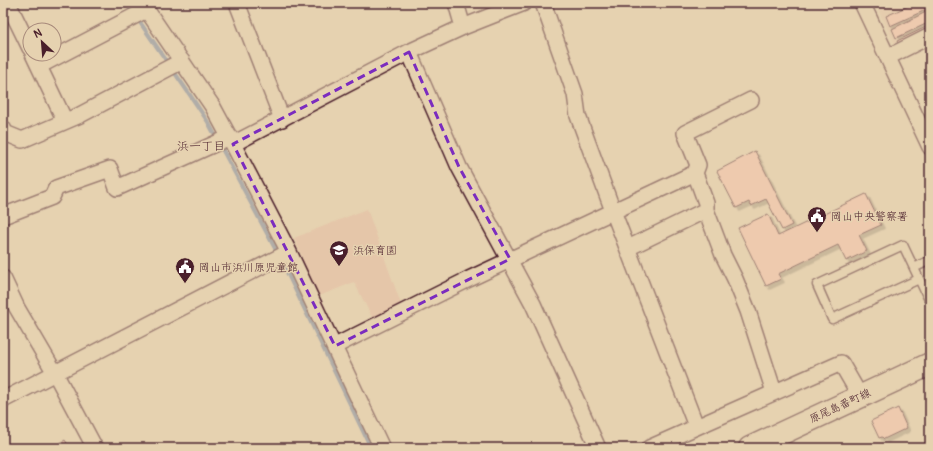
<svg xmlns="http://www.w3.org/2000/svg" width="933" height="451" font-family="Pangolin,'Klee One',sans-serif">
<defs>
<filter id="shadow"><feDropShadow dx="3.5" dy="3.5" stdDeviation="0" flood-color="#0004"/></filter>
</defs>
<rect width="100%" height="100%" fill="#e6d2b0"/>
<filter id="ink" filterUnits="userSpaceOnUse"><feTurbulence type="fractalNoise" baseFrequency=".025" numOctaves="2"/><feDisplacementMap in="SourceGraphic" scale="8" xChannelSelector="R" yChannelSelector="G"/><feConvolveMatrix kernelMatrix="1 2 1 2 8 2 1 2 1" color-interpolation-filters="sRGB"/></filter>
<g filter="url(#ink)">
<path fill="#e5c6a9" d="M875 3H930V32L897 48Z
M367 209 402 307 374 321 354 282 317 297 299 262 303 259 294 238Z"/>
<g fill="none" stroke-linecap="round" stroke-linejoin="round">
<path stroke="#70819d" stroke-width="4" d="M126 3 133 12
M137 18 190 95 208 122 217 139
M220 145 278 254
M281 260 371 448"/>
</g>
<path fill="#f8c1ab" stroke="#4a1f2b" filter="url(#shadow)" d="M915 3H930V8L890 26 886 16Z
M930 10V22L896 38 892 29Z
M930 25V30L899 45 897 41Z
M755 151 792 225 782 230 766 199 751 206 749 202 736 208 717 171Z
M866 194 881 225 859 235 867 251 846 261 838 245 778 274 781 279 766 286 738 228 768 214 778 236Z
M898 408 907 428 884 439 882 437 879 438 871 421Z
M65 440 70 448H52Z"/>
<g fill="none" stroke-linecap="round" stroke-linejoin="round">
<defs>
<path id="lane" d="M914 268 930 260
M919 279 832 319 817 285 903 245 930 302"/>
<path id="street" d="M8 3 30 48
M142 3 213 107 233 144 289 252 382 448
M237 3 282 119
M456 3 463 27
M543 3 575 94 578 116 613 211 696 426
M862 3 930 147
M409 52 459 167 533 304 598 448
M33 54 65 121
M888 57 930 36
M39 66 146 10
M3 128 5 133 22 140 80 115 182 61
M233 144 409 52 463 27 524 3
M706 210V203L695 173 698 165 685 133 751 100
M3 216 52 197 56 188 110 169 117 188 230 137
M628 248 706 210 723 255 735 279 748 311 774 392
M3 278 17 308 55 373 95 448
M335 346 469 279 695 173
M3 400 289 252
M649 448 841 363 860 396"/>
<path id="secondary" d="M750 448 930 364"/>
</defs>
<use href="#lane" stroke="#4a1f2b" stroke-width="11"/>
<use href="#street" stroke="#4a1f2b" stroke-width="18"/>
<use href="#secondary" stroke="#4a1f2b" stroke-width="25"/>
<use href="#lane" stroke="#e6d2b0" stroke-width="8"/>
<use href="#street" stroke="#e6d2b0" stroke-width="15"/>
<use href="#secondary" stroke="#e6d2b0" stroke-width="22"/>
</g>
</g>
<path d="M0 0H933V451H0ZM409 52 459 167 510 259 335 346 233 144Z" fill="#e6d2b0" fill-opacity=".55" fill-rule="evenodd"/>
<path fill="none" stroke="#7b2cbf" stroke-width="3" stroke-dasharray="8 5" stroke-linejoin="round" d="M409 52 459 167 510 259 335 346 233 144Z"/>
<defs>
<symbol id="civic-pin" viewBox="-11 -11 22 30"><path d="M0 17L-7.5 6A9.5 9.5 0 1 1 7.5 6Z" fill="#4a1f2b" stroke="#e6d2b0"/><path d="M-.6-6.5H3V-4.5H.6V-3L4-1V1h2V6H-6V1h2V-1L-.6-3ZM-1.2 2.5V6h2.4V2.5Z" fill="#fff"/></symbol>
<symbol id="school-pin" viewBox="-11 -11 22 30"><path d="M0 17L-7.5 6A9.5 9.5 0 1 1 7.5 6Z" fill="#4a1f2b" stroke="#e6d2b0"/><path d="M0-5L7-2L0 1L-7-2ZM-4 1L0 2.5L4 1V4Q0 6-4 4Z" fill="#fff"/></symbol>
</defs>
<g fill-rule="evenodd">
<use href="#civic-pin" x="806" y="205" width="22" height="30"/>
<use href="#school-pin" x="328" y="239" width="22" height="30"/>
<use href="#civic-pin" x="174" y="256" width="22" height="30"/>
</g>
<g text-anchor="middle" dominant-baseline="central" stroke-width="3" stroke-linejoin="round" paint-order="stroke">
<g font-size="11" fill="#4a1f2b" stroke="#e6d2b0" text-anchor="start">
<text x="831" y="216">岡山中央警察署</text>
<text x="353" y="250">浜保育園</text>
<text x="199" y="267">岡山市浜川原児童館</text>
</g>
<g font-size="11" fill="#4a1f2b" stroke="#e6d2b0">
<text transform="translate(840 406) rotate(-25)">原尾島番町線</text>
</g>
<g font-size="12" fill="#4a1f2b" stroke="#e6d2b0">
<text x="201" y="146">浜一丁目</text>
</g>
</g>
<rect width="933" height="451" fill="none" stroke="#e6d2b0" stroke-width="16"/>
<rect x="8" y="8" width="917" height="435" fill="none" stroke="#4a1f2b" stroke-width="1.5" filter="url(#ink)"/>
<g transform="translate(42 42) rotate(334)"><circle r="19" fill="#e6d2b0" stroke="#a88a7b"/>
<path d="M0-3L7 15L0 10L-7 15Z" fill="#4a1f2b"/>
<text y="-6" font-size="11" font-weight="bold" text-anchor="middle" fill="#4a1f2b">N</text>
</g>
</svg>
